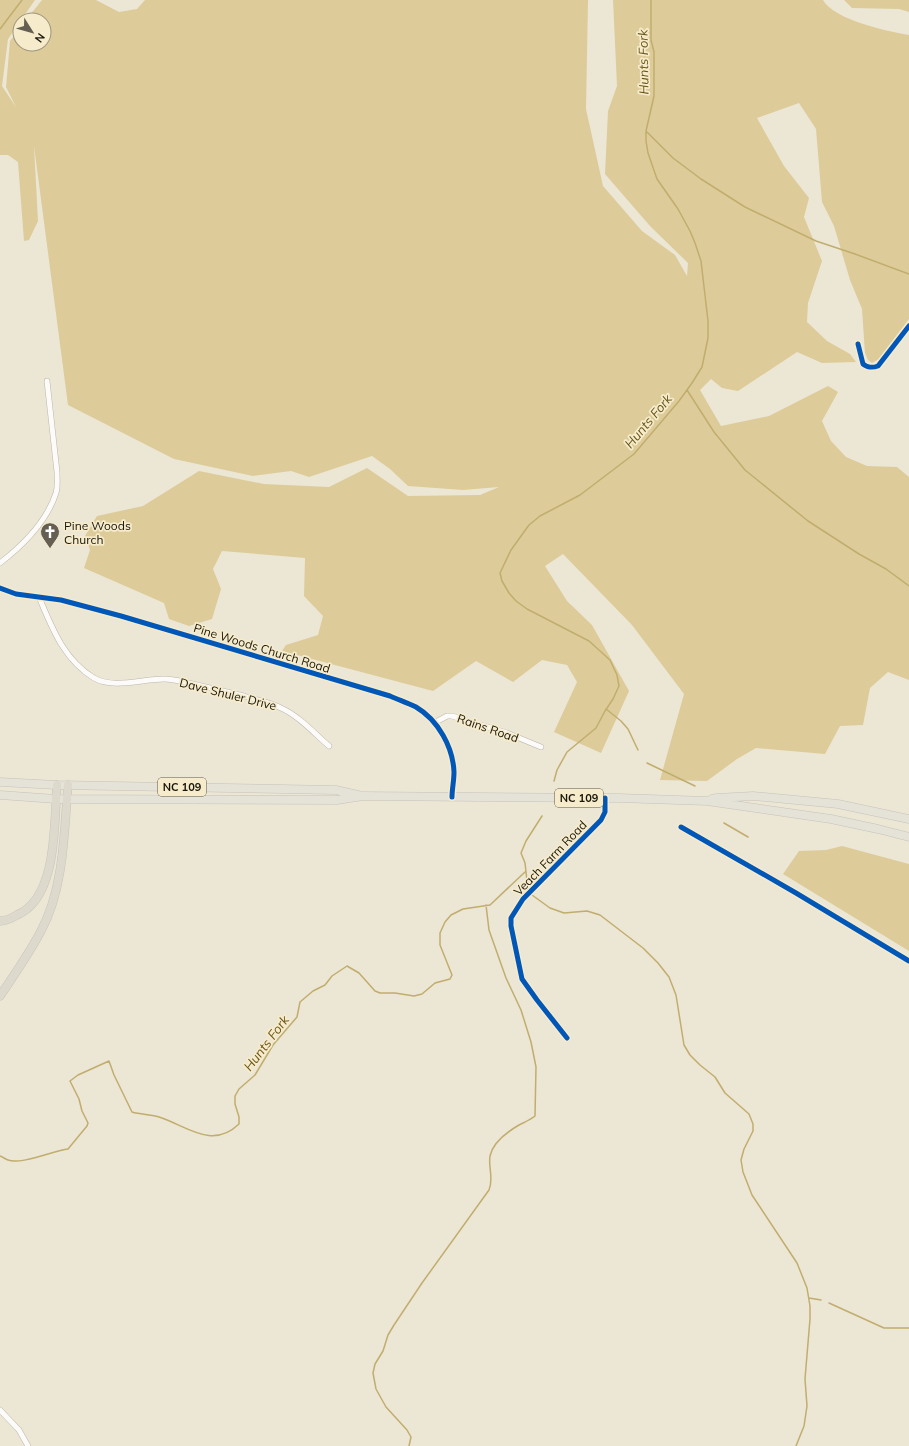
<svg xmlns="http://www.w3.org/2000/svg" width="909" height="1446" font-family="Mulish,sans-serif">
<rect width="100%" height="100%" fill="#ece6d5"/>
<path fill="#dc9" d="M0 0H35L8 39 2 86 16 107 6 87 10 41 20 28V44H44V20H26L42 0H96L119 12 137 9 145 0H588L586 109 603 186 642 231 675 255 687 276 688 263 650 226 605 174 608 111 617 86 613 0H823C834 20 887 31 909 35V319L879 359 872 363 868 360 865 353 862 309 850 280 834 226 822 202 816 129 799 103 757 118 784 166 809 198 804 217 822 261 808 303 807 322 827 341 850 354 856 362 822 363 797 352 738 391 722 388 711 379 700 390 721 426 769 416 828 386 838 392 822 421 831 441 846 457 867 466 897 467 909 477V680L888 672 870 688 863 725 840 726 825 754 756 748 737 759 707 781 660 780 684 694 632 625 563 554 545 566 567 601 592 625 629 691 601 753 554 732 577 682 567 665 542 660 513 682 476 661 433 691 282 651 286 645 318 635 323 616 304 596 305 558 222 551 213 569 221 589 212 619 189 626 169 619 164 603 84 568 90 550 85 536 97 516 143 506 199 471 264 484 329 487 367 468 408 496 480 495 499 487 463 490 408 486 390 469 372 456 309 477 291 471 253 476 174 459 68 405 34 146 38 221 29 240 24 241 18 162 8 155H0Z
M844 0H909V12L899 9 852 8Z
M842 846 909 864V951L783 874 799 851 826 850Z"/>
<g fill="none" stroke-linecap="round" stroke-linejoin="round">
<path stroke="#c1ad6d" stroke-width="1.5" d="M0 29 22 0
M647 132 673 158 701 179 745 207 816 241 855 254 909 274
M687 390 714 432 745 470 808 521 859 554 886 569 909 586
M606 709 621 721 628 729 638 750
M647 763 695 786
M554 781 557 770 567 752 596 728 605 711 613 699 619 686 617 675 610 660 589 641 527 609 516 601 509 593 502 581 500 573 511 550 529 525 540 516 580 495 634 454 679 401 692 383 702 367 708 338V321L701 261 695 243 690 231 678 209 657 179 648 153 646 141V131L654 96V52L651 40V0
M724 823 748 837
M528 890 525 863 521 853 526 841 542 816
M532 895 550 908 564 913 587 911 600 915 643 948 658 963 669 977 676 995 684 1045 690 1055 700 1065 715 1077 725 1093 749 1114 753 1124V1131L744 1149 741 1160 743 1172 752 1195 797 1263 807 1288 810 1306V1319L805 1379 807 1406 804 1426 796 1446
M0 1156C3 1157 5 1159 8 1160 21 1165 53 1151 68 1149L87 1126 88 1123 82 1111 79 1099 70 1081 78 1075 109 1061 114 1075 132 1112C142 1115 153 1114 162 1118 189 1128 213 1149 239 1124V1117L235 1104V1096L239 1089 255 1075 273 1045 297 1017 300 1002 313 991 325 985 332 976 347 966 359 973 375 991 380 993H395L414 996 422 994 435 983 450 979 452 975 440 945V933L445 922 451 915 463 909 490 905 525 872
M809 1298 821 1300
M829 1303 884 1328H909
M409 1446 411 1437 407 1430 386 1407 376 1389 373 1373 375 1364 383 1351 388 1335 394 1325 422 1283 489 1190C494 1178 488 1168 490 1156 493 1142 507 1132 519 1125 525 1122 530 1120 535 1116L536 1067 531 1042 521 1010 506 978 489 930 486 905"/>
<defs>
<path id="minor" d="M858 344 863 364C868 368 872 368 878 366L909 326
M0 563C22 546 47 521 56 493 58 486 57 479 57 472L47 381
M0 588 16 594 61 600 121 616 390 696C399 700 408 703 416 707 438 720 453 747 454 772 454 781 452 789 452 797
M39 597C52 628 64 660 94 678 113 689 143 679 164 679 174 679 184 682 193 684 210 688 227 692 244 696 256 700 270 702 281 708 299 716 314 733 329 746
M434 723 447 716H452L507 733 541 747
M681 827 796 893 909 961
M567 1038 537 1000 522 979 511 926V918L523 899 601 820 605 812V798
M0 1410 19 1430 28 1446"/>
<path id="primary" d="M0 782 57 785 336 790 358 795
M0 795 56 799 337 800 363 796 619 798 707 801 831 819 878 829 909 837
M712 799 717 798 753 796 838 804 909 819"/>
<path id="trunk" d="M0 921C6 921 12 918 17 915 58 898 54 822 57 785
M0 996C14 975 29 954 41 931 64 888 64 833 68 785"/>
</defs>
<use href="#minor" stroke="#bbb6a9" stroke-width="6"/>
<use href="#primary" stroke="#c6c3ba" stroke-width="9"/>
<use href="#trunk" stroke="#c6c3ba" stroke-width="9"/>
<use href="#minor" stroke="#fcfbf9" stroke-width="5"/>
<use href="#primary" stroke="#e5e2d7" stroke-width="8"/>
<use href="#trunk" stroke="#ddd9cc" stroke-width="8"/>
<defs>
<path id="cycleway" d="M858 344 863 364C868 368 872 368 878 366L909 326
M0 588 16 594 61 600 121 616 390 696C399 700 408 703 416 707 438 720 453 747 454 772 454 781 452 789 452 797
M681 827 796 893 909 961
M567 1038 537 1000 522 979 511 926V918L523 899 601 820 605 812V798"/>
</defs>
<use href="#cycleway" stroke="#f6ebcb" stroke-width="8"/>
<use href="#cycleway" stroke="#0057b8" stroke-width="5"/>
</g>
<defs>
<symbol id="church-pin" viewBox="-11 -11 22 30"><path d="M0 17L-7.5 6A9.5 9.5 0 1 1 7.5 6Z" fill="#645f52" stroke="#f6ebcb"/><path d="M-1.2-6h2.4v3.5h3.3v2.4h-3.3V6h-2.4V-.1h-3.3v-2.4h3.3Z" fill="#fff"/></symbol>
</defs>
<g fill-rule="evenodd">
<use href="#church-pin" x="39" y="521" width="22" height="30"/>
</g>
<g text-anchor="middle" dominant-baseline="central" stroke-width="3.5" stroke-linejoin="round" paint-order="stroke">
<g fill="#f6ebcb" stroke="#5c5645" stroke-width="1">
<rect x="158" y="778" width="48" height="18" rx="3"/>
<rect x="555" y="789" width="48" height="18" rx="3"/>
</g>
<g font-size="11" font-weight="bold" fill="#1a160b">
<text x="182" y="787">NC 109</text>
<text x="579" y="798">NC 109</text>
</g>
<g font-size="12" fill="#1a160b" stroke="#f6ebcb" text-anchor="start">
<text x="64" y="525">Pine Woods<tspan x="64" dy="14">Church</tspan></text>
</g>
<g font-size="12" fill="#1a160b" stroke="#f6ebcb">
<text transform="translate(262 648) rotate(17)">Pine Woods Church Road</text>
<text transform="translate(228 694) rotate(14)">Dave Shuler Drive</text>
<text transform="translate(488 728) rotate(19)">Rains Road</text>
<text transform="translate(550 858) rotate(-46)">Veach Farm Road</text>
</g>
<g font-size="13" font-style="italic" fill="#695517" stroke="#f6ebcb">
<text transform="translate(643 62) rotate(-91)">Hunts Fork</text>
<text transform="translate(648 421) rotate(-50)">Hunts Fork</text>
<text transform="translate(266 1043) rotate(-53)">Hunts Fork</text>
</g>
</g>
<g transform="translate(32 32) rotate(127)"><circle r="19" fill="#f6ebcb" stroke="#9e967e"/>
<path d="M0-3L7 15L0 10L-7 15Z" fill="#645f52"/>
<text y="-6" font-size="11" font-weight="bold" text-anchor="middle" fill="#1a160b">N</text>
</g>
</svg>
